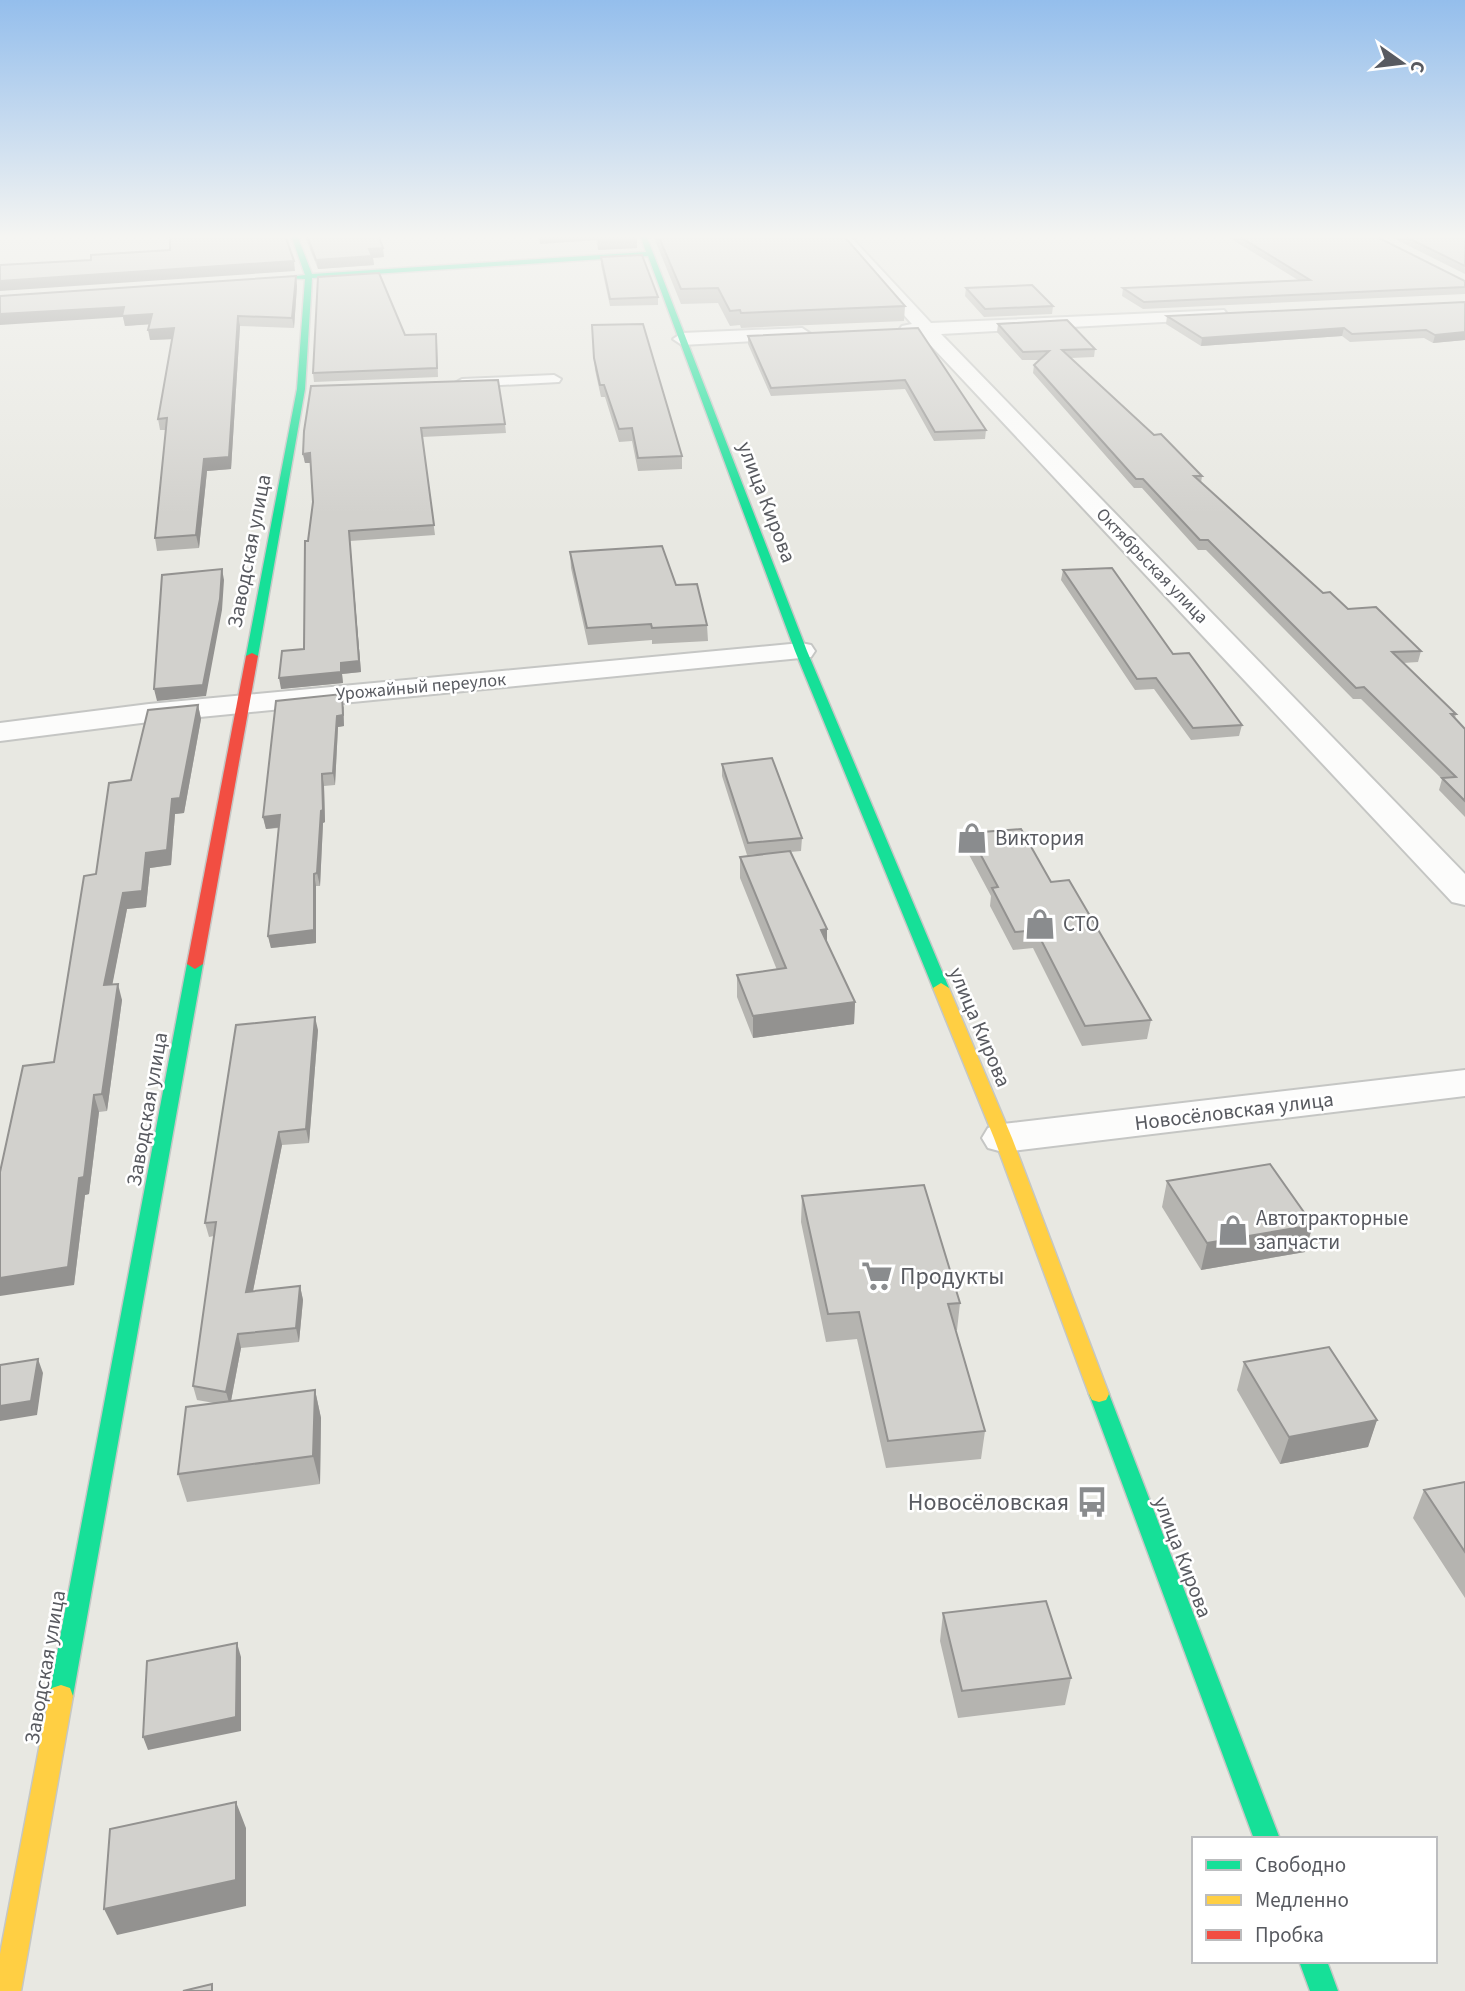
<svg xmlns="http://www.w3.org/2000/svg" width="1465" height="1991" font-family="'Source Sans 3',sans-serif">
<rect width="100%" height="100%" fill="#e8e8e2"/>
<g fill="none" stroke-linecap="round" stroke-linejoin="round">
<defs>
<path id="lane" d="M554 375 561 379 559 382 462 387 455 383 462 379Z"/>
<path id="street" d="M833 235H849L931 323 1224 310 1227 314 1224 318 1218 319 941 334 1465 874V905L1452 902 921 335 902 334 899 330 902 326 912 324Z
M802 328 811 334 809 338 682 345 673 339 682 333Z
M801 643 811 645 815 651 811 657 149 722 0 741V723L149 704Z
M1465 1070V1096L1003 1152 988 1148 982 1138 988 1128 1003 1124Z"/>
<path id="fast" d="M291 235H297L312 274 646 252 640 235H646L807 651 949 988 947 991H935L933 988 795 651 648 256 312 278 305 389 258 656 252 659 248 658 246 656 297 389 305 279 282 278 305 275Z
M195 959 203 964 73 1696 70 1704 61 1707 52 1704 49 1696 187 964Z
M1099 1386 1106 1388 1109 1394 1280 1839H1254L1089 1394 1092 1388Z
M1299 1961H1327L1338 1991H1310Z"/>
<path id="slow" d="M941 983 949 988 1012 1138 1109 1394 1106 1400 1099 1402 1092 1400 1089 1394 994 1138 933 988Z
M61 1685 70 1688 73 1696 21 1991H0V1954L49 1696 52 1688Z"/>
<path id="jam" d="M252 653 258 656 203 964 195 969 187 964 246 656Z"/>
</defs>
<use href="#lane" stroke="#c5c6c4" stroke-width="4"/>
<use href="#street" stroke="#c5c6c4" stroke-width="4"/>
<use href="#fast" stroke="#c5c7c5" stroke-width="3"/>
<use href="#slow" stroke="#c5c7c5" stroke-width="3"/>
<use href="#jam" stroke="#c5c7c5" stroke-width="3"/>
<use href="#lane" fill="#fcfcfb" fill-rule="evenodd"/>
<use href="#street" fill="#fcfcfb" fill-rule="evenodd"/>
<use href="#fast" fill="#16e098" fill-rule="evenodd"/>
<use href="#slow" fill="#ffcf43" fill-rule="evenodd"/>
<use href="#jam" fill="#f24e42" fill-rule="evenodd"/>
</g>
<path fill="#b5b4b0" d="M304 235H378L384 257 373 258 374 265 318 269Z
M537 235H637V248L598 250 596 240 540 244Z
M653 235H843L905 306 904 321 741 328 740 325 730 326 718 303 681 304Z
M1225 235H1373L1465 281V294L1143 309 1122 296 1123 288 1298 280Z
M1387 235H1465V274Z
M601 257 658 297V305L610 306 601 265Z
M297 286 294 328 240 326 231 469 207 471 199 548 157 551 155 538 166 430H160L158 419 172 339 150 340 149 324 125 326 123 317Z
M966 288 1053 306 1052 314 984 317 965 296Z
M1465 302V340L1433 343 1424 338 1350 342 1342 336 1201 346 1166 324 1167 316Z
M998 324 1095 349 1094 357 1071 358 1154 435 1202 476 1201 483 1323 593 1348 609 1421 651 1418 662 1403 663 1456 714 1455 718 1465 729V817L1439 790 1442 779 1361 699H1353L1206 550H1198L1142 488H1134L1033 373 1034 365 1039 360H1022L997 332Z
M592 325 682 456V469L638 471 632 441 619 442 605 397H601L595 370Z
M918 328 986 430 985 439 934 441 905 389 771 396 748 344V336Z
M405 335 437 342 438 377 314 382 313 373Z
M505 424 506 433 422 437 435 535 350 541 361 672 342 674 343 683 281 689 304 649 308 541 313 502 310 463H305L303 454 304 431Z
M570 552 676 585 707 625 708 641 652 644V640L588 645 571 568Z
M1063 570 1173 654 1242 725 1239 736 1191 740 1154 689 1135 690 1061 580Z
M198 705 201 719 184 813 175 814 171 865 150 868 146 907 127 909 112 984 122 1000 107 1111 99 1112 89 1194 85 1195 74 1285 54 1062 96 874 131 780Z
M344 706V726L338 727 335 785 324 786 325 822 323 823 320 886H316V943L271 948 268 936 279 828 266 829 263 817Z
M722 764 802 838 801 851 790 852 827 929V943L855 1002 854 1024 753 1038 737 997V975L777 970 740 878V857L777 853 747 855 722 776Z
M969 833 1051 882 1151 1020 1147 1039 1082 1046 1033 948 1013 950 990 906 991 896 967 851Z
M318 1030 309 1143 282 1145 253 1291 300 1286 303 1300 299 1342 241 1348 231 1401 315 1390 321 1418 320 1484 187 1502 178 1474 214 1403 197 1400 193 1386 214 1236 209 1237 205 1223Z
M1167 1181 1305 1252 1201 1270 1162 1207Z
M802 1196 960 1303 957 1330H956L985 1431 981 1459 886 1468 857 1339 826 1342 801 1222Z
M1244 1362 1377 1420 1368 1447 1280 1464 1237 1390Z
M1465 1482V1598L1413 1518 1424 1490Z
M943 1613 1071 1678 1065 1705 958 1718 940 1641Z"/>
<path fill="#939290" d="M540 235H596V240L540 244Z
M625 235H637V248L598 250V237Z
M383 248 384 257 373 258 374 265 318 269 316 260 369 249Z
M294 261 295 271 0 291V281Z
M296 276 297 286 294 328 292 318Z
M124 307 152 314 154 324 125 326 123 317 0 325V314Z
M238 316 240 326 231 469 207 471 199 548 196 535 204 459Z
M174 328 176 339 150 340 148 330Z
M1344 328 1342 336 1201 346 1202 338Z
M1465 332V340L1433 343 1435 335Z
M310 453 311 463H305L303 454Z
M349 531 361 672 342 674 343 683 281 689 279 678 341 663Z
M222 569 224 580 222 610 206 696 157 701 154 689Z
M342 694 344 726 338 727 335 785 333 773 337 716Z
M198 705 201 719 184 813 175 814 171 865 150 868 146 907 127 909 109 1002 104 985 123 893 146 853 172 799Z
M322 774 324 786 325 822 323 823 320 886 317 873Z
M280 815 282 827 266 829 263 817Z
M314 874 316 886V943L271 948 268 936Z
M827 929V950L821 930Z
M118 984 122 1000 107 1111 102 1094Z
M855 1002 854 1024 753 1038V1016Z
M315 1017 318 1030 309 1143 306 1129Z
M94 1095 99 1112 89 1194 85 1195 74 1285 0 1296V1278L79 1178Z
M279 1132 282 1145 250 1306 246 1292Z
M1313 1225 1305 1252 1201 1270 1207 1243Z
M300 1286 303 1300 299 1342 296 1328Z
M238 1334 241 1348 230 1406 226 1392Z
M38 1359 43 1373 37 1415 0 1421V1406Z
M315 1390 321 1418 320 1484 313 1456Z
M1377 1420 1368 1447 1280 1464 1289 1437Z
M237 1643 241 1657V1731L148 1750 143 1737Z
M236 1802 246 1828V1906L117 1935 104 1909Z"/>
<path fill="#d2d1cd" stroke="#939290" stroke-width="2" d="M170 235H285L294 261 0 281V265L91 260V255L170 250Z
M307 235H378L383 248 369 249 372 256 316 260Z
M597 235H625L598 237Z
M658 235H843L905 306 741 313 740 310 730 311 718 288 681 289Z
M1237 235H1373L1465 281V287L1144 302 1123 288 1310 280Z
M1402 235H1465V266Z
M642 255 658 297 610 299 601 257Z
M379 273 405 335 436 334 437 368 313 373 318 277Z
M296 276 292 318 238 316 229 457 204 459 196 535 155 538 167 418 158 419 174 328 148 330 152 314 122 316 124 307 0 314V296Z
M1032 285 1053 306 985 309 966 288Z
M1465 302V332L1435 335 1426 330 1352 334 1344 328 1202 338 1167 316Z
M1067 320 1095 349 1062 350 1154 435 1161 434 1202 476H1194L1323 593 1330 592 1348 609 1376 607 1421 651 1392 652 1456 714H1451L1465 729V801L1442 778 1456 777 1364 687 1356 688 1208 540H1200L1143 479H1136L1034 365 1049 351 1023 352 998 324Z
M643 324 682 456 638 458 632 428 619 429 604 385H600L594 358 592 325Z
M918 328 986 430 935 432 905 380 771 388 748 336Z
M498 380 505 424 421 428 434 525 349 531 359 661 341 663V672L279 678 282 651 304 649 305 541H308L313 502 310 453 303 454 304 431 311 386Z
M662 546 676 585 697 584 707 625 652 628 651 624 587 628 570 552Z
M1112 568 1173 654 1189 653 1242 725 1193 728 1156 678 1137 679 1063 570Z
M222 569 220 599 203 685 154 689 162 575Z
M342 694 343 715 337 716 333 773 322 774 323 810 321 811 317 873 314 874V930L268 936 280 815 263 817 276 701Z
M198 705 180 798 172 799 167 850 146 853 142 891 123 893 104 985 118 984 102 1094 94 1095 84 1177 79 1178 68 1267 0 1278V1172L23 1066 54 1062 84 876 96 874 109 783 131 780 148 710Z
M772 758 802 838 748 843 722 764Z
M1021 829 1051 882 1069 880 1151 1020 1085 1026 1036 930 1015 932 992 888 998 887 969 833Z
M790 851 827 929 821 930 855 1002 753 1016 737 975 786 968 740 857Z
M315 1017 306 1129 279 1132 246 1292 300 1286 296 1328 238 1334 226 1392 193 1386 216 1222 205 1223 236 1025Z
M1270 1164 1313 1225 1207 1243 1167 1181Z
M924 1185 960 1303 948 1304 985 1431 888 1441 859 1312 828 1314 802 1196Z
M1329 1347 1377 1420 1289 1437 1244 1362Z
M38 1359 31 1401 0 1406V1365Z
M315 1390 313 1456 178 1474 186 1407Z
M1465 1482V1552L1424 1490Z
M1046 1601 1071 1678 962 1691 943 1613Z
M237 1643 236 1717 143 1737 147 1661Z
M236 1802V1880L104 1909 110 1829Z
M212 1984V1991H183Z"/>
<linearGradient id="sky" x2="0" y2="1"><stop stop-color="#94beec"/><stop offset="0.46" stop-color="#f5f5f2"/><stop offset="1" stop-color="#f5f5f2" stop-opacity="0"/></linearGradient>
<rect width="1465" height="514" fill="url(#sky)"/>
<defs>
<symbol id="shop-bare" viewBox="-9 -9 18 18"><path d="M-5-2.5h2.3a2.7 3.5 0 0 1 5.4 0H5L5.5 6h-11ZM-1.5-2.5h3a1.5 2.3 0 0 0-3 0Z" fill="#8a8c8e" stroke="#fff" stroke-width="2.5" paint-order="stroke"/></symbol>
<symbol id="supermarket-bare" viewBox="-9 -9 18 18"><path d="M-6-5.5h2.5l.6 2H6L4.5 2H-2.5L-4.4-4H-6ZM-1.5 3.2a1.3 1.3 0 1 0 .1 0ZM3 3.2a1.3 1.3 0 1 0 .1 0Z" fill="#8a8c8e" stroke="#fff" stroke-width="2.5" paint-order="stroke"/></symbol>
<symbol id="bus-bare" viewBox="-9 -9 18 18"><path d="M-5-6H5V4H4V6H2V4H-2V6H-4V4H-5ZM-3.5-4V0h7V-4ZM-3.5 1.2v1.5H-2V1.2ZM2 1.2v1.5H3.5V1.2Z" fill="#8a8c8e" stroke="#fff" stroke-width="2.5" paint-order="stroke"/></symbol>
</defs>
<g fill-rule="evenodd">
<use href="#shop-bare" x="950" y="816" width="44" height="44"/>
<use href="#shop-bare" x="1018" y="902" width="44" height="44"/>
<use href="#shop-bare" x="1211" y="1208" width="44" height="44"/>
<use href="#supermarket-bare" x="855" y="1254" width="44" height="44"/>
<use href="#bus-bare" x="1070" y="1480" width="44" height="44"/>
</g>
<g text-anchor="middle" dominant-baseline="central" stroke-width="5" stroke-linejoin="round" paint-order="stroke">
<g font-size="18" fill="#585a60" stroke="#fff">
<text transform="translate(1152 566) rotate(46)">Октябрьская улица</text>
<text transform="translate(421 687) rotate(-5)">Урожайный переулок</text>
</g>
<g font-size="21" fill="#585a60" stroke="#fff">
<text transform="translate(767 502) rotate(69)">улица Кирова</text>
<text transform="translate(249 551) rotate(-79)">Заводская улица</text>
<text transform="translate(980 1027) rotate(67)">улица Кирова</text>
<text transform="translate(147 1109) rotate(-80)">Заводская улица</text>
<text transform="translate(1234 1111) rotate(-7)">Новосёловская улица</text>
<text transform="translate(1183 1557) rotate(69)">улица Кирова</text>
<text transform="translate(45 1667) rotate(-80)">Заводская улица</text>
</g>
<g font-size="21" fill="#585a60" stroke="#fff" text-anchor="start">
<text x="995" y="838">Виктория</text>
<text x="1063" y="924">СТО</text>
<text x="1256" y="1218">Автотракторные<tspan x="1256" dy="24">запчасти</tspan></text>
</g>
<g font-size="24" fill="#585a60" stroke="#fff" text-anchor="start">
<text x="900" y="1276">Продукты</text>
<text x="1069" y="1502" text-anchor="end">Новосёловская</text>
</g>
</g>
<rect x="1192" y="1837" width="245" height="126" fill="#ffffff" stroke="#bcbdbf" stroke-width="2"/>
<rect x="1206" y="1860" width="35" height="10" fill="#16e098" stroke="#bcbdbf" stroke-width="2"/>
<text x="1255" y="1872" font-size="21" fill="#585a60">Свободно</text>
<rect x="1206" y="1895" width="35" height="10" fill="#ffcf43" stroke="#bcbdbf" stroke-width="2"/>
<text x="1255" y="1907" font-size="21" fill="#585a60">Медленно</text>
<rect x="1206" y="1930" width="35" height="10" fill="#f24e42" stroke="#bcbdbf" stroke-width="2"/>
<text x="1255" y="1942" font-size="21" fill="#585a60">Пробка</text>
<g transform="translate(1402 63) rotate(104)" stroke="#ffffff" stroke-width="5" paint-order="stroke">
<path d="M0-5L12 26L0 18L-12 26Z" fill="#585a60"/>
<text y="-10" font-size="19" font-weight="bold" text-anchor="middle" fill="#585a60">С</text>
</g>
</svg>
